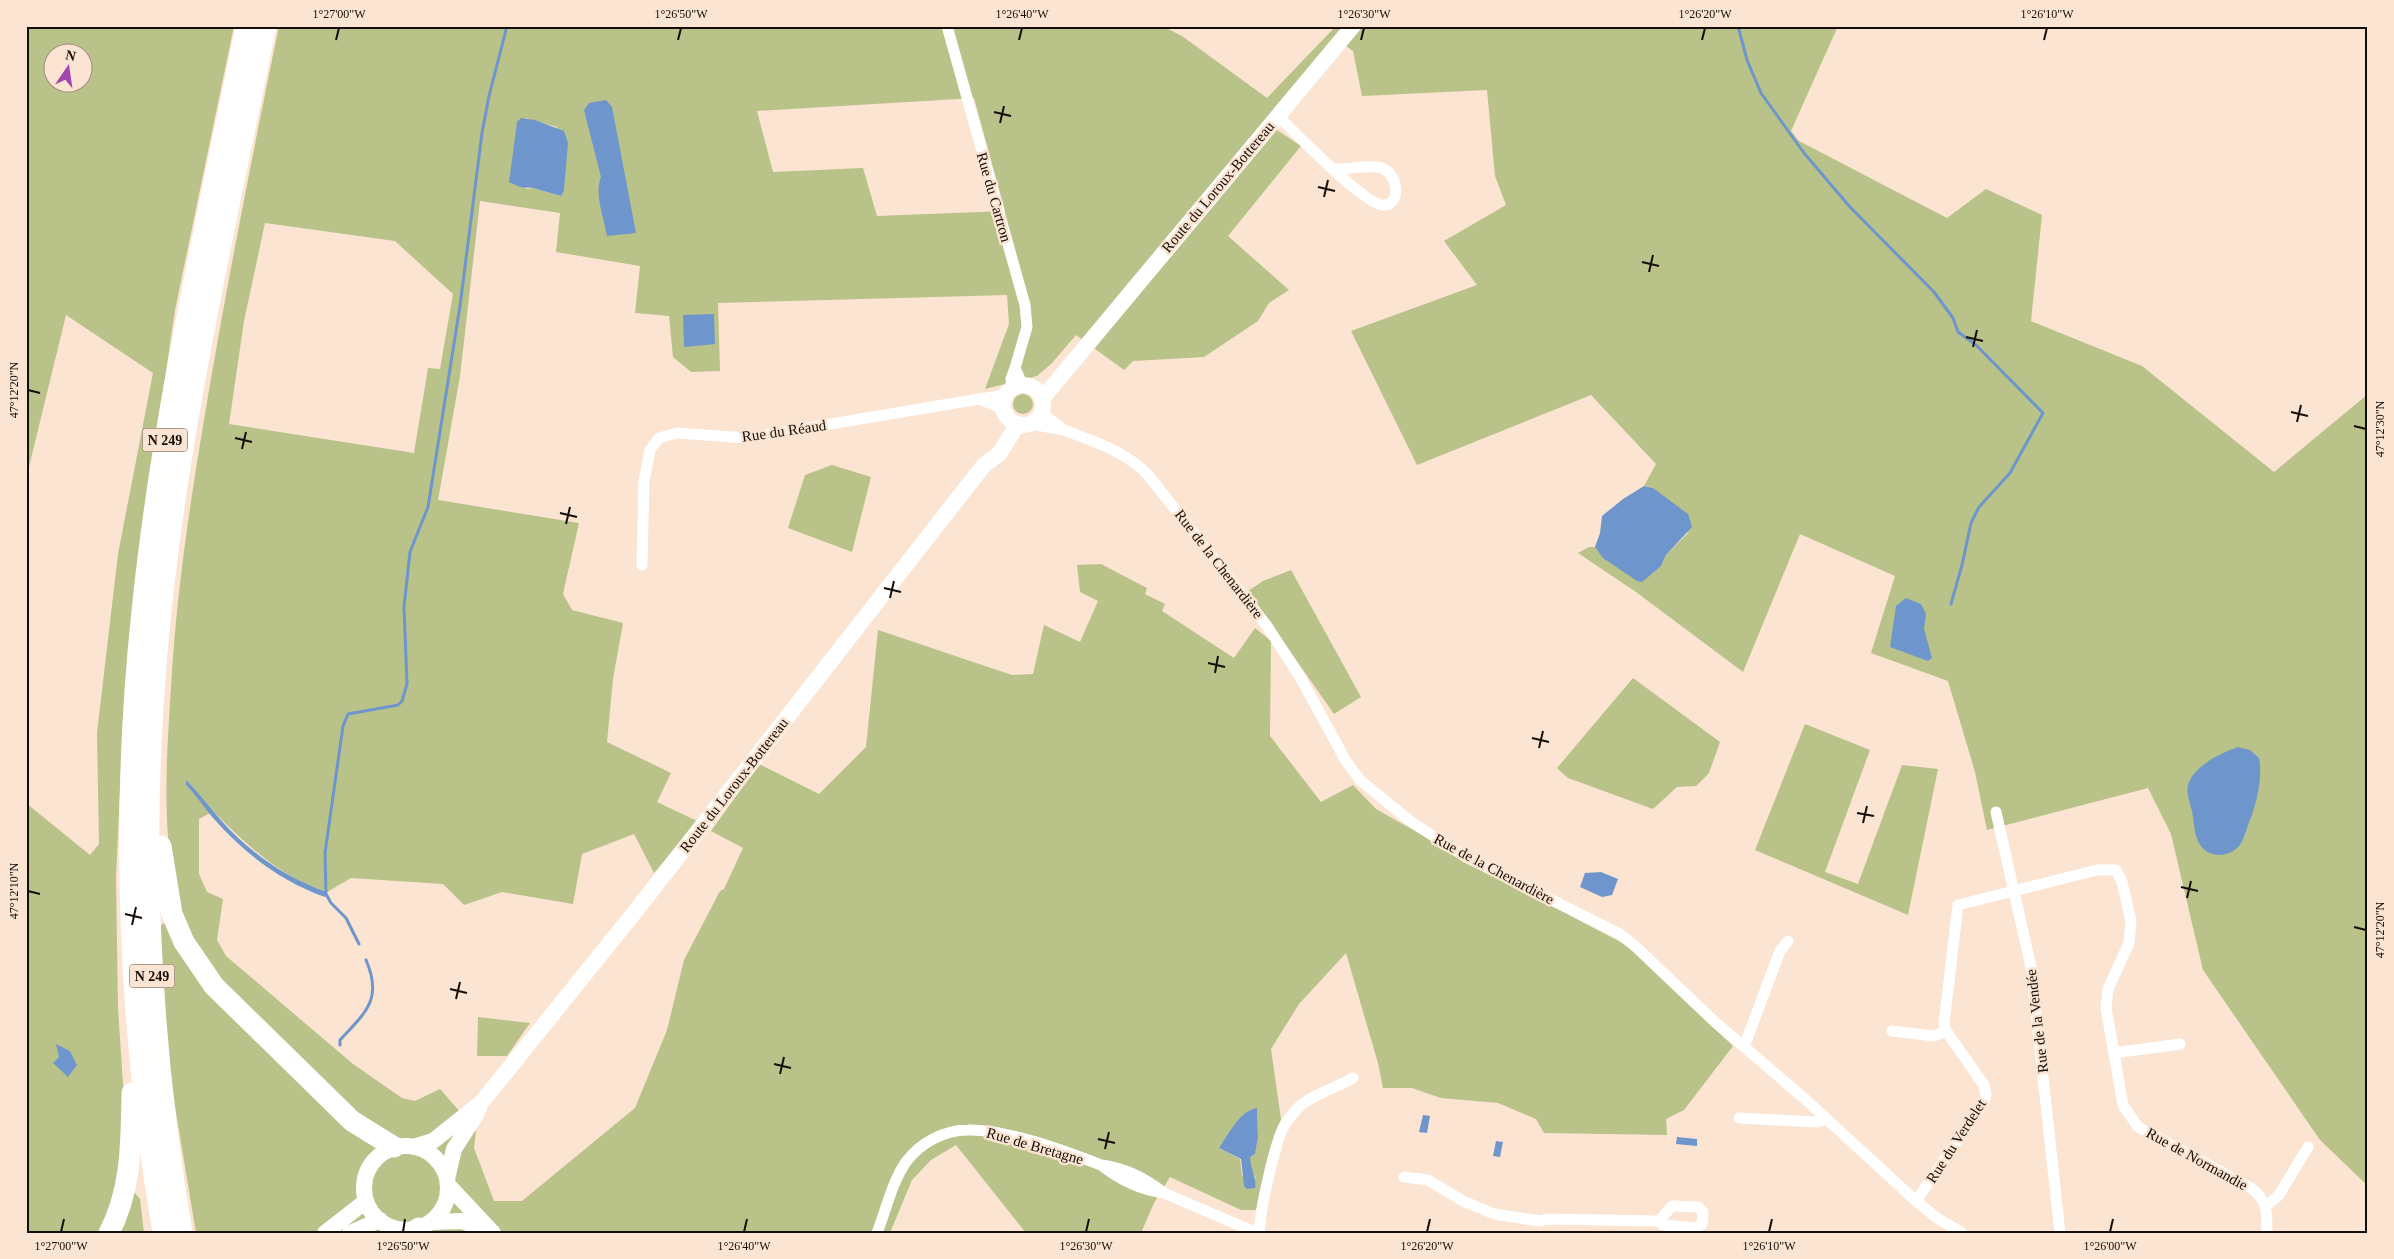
<svg xmlns="http://www.w3.org/2000/svg" width="2394" height="1259" font-family="Georgia,serif">
<rect width="100%" height="100%" fill="#fbe4d1"/>
<path fill="#b8c289" fill-rule="evenodd" d="M26 26H234L175 310 135 583 123 722 116 878 118 1009 124 1098 121 1177 140 1199 144 1233H26V803L90 855 99 844 97 733 118 554 153 373 66 315 26 479ZM52 52H82V82H52Z
M279 26H1162L1182 36 1267 98 1336 26H1838L1791 131 1799 141 1947 218 1986 189 2042 215 2031 321 2142 366 2274 472 2368 394V1186L2320 1140 2203 970 2171 834 2148 788 1987 830 1975 772 1948 681 1871 653 1895 576 1800 534 1743 672 1636 592 1578 553 1589 547H1595C1612 571 1633 565 1661 566L1666 555 1688 533 1653 488 1644 486 1656 464 1591 395 1417 465 1351 331 1477 285 1444 241 1506 205 1495 176 1487 90 1362 96 1353 51 1346 46 1274 128 1301 146 1228 236 1289 290 1269 303 1258 321 1204 357 1133 361 1124 370 1076 335 1052 363 1037 376 985 389 1009 324 1007 295 718 303 720 371 691 372 673 357 669 316 635 313 640 266 556 252 560 213 480 201 460 376 438 500 579 523 563 594 572 610 623 623 613 679 607 742 671 773 657 802 697 821 654 873 634 834 582 854 573 904 502 892 464 905 443 884 351 878 327 892C284 878 253 851 222 820 208 807 203 796 186 785L199 798 210 813 199 819V874L207 892 223 899 217 940 226 956 353 1064 402 1098 415 1101 440 1089 476 1130 474 1148 494 1201H522L635 1108 667 1030 684 960 720 891 724 889 743 848 711 831 759 764 819 794 866 747 878 630 1012 675 1033 674 1044 625 1080 642 1098 601 1080 592 1077 565 1101 564 1147 588 1145 594 1165 604 1162 611 1234 658 1255 628 1271 641 1270 736 1321 802 1353 785 1376 809 1504 881 1628 946 1733 1046 1684 1110 1666 1119 1667 1135 1544 1133 1536 1119 1498 1103 1441 1098 1412 1088H1383L1378 1063 1346 953 1299 1004 1271 1049 1281 1119 1256 1210H1241L1170 1177 1154 1203 1141 1233H1026L956 1145 931 1160 912 1180 890 1233H196L169 1070 160 926 180 912C161 838 166 764 171 688 176 598 189 509 204 420 226 288 252 157 279 26ZM974 98 1005 211 877 216 863 168 773 172 757 111ZM525 118 557 127 563 184 561 196 533 188 526 189ZM265 223 395 241 453 294 440 369 428 368 414 453 229 424 244 321ZM1257 1108 1258 1138 1255 1154 1250 1157V1168L1256 1178 1242 1176 1240 1159 1219 1148Z
M1013 404a10 10 0 1 1 20 0a10 10 0 1 1-20 0Z
M832 465 871 477 852 552 788 528 805 475Z
M1291 570 1361 697 1334 714 1248 591 1263 581Z
M1633 678 1720 742 1709 773 1696 786 1677 787 1653 809 1568 778 1557 768Z
M1805 724 1870 750 1825 872 1858 884 1902 765 1938 769 1908 915 1755 850Z
M478 1017 530 1023 507 1056H477Z"/>
<path fill="#6f96cc" d="M606 100 612 107 636 233 607 236C604 218 594 194 601 177L584 110 589 103Z
M521 118 535 120 564 131 568 143 564 190 561 196 533 188 520 187 509 182 517 122Z
M714 314 715 344 684 347 683 315Z
M1644 486 1653 488 1688 514 1692 527 1666 555 1661 566 1642 582 1637 581 1603 558 1595 547 1600 533 1602 516 1623 499Z
M1906 598 1921 604 1926 614 1924 629 1932 658 1928 661 1890 647 1896 606Z
M2238 747 2250 750 2259 758C2263 779 2256 806 2248 825 2246 831 2243 841 2239 846 2228 859 2205 858 2198 841 2194 832 2194 821 2192 811 2190 803 2185 790 2189 782 2196 765 2221 753 2238 747Z
M186 780C198 792 208 805 219 818 248 851 285 878 327 892L325 897C282 882 245 854 215 820 205 809 197 796 186 785Z
M1601 872 1618 879 1612 895 1602 897 1580 887 1585 873Z
M56 1044 70 1051 77 1065 68 1077 53 1063 59 1057Z
M1257 1108 1258 1138 1255 1154 1250 1157C1250 1168 1257 1177 1255 1188L1247 1189 1244 1186 1241 1159 1219 1148C1229 1134 1239 1111 1257 1108Z
M1423 1115 1430 1116 1427 1133 1419 1132Z
M1677 1137 1697 1139V1146L1676 1144Z
M1496 1141 1503 1142 1500 1157 1493 1156Z"/>
<g fill="none" stroke-linecap="round" stroke-linejoin="round">
<path stroke="#6f96cc" stroke-width="3" d="M1738 26 1747 60 1761 93 1804 153 1850 207 1934 292 1953 318 1958 332 1976 345 2043 413 2010 473 1979 507 1971 523 1962 565 1951 604
M359 944 346 918 331 903 326 894 325 853 343 726 348 714 398 705 402 701 407 684 404 607 410 552 428 507 460 306 482 133 489 96 507 26
M340 1045V1040C366 1012 383 999 366 960"/>
<path stroke="#fff" stroke-width="11" d="M947 26 1025 305 1027 327 1015 368
M1278 116C1295 132 1363 204 1383 205 1402 205 1398 174 1382 168 1370 164 1347 170 1333 169
M1012 389 1011 379 1015 368 1023 386
M1004 409 979 399 1007 395
M1031 424 1064 430 1048 418 1042 410
M1064 430C1095 442 1126 451 1149 476L1267 626 1300 677 1346 761 1360 780 1410 821 1464 856 1620 934 1636 947 1715 1022 1805 1099 1916 1201 1937 1218 1962 1233
M642 565 644 481 650 450 659 438 677 433 747 438 979 399
M1996 812 2031 967 2060 1233
M1892 1031 1934 1036 1946 1031
M1744 1047 1780 951 1788 941
M2114 1053 2180 1044
M1739 1118 1816 1122 1827 1119
M1101 1165C1126 1168 1145 1178 1164 1193 1140 1190 1120 1180 1101 1165Z
M1404 1177 1428 1180 1463 1201 1494 1214 1540 1221 1547 1219 1659 1221 1663 1225 1697 1228 1702 1224 1703 1212 1698 1207 1672 1206 1659 1221
M1164 1193 1257 1233
M1916 1201 1984 1102 1986 1094 1984 1085 1946 1031 1944 1023 1958 905 2097 870H2116L2122 882 2131 921 2129 943 2108 989 2106 1008 2123 1105 2138 1127 2251 1188C2268 1201 2267 1213 2267 1233
M2267 1205 2279 1195 2308 1147
M877 1233C886 1210 892 1182 906 1162 920 1143 944 1130 968 1130 1006 1129 1065 1151 1101 1165
M1260 1233C1258 1215 1275 1145 1283 1128 1287 1120 1293 1113 1299 1107 1313 1094 1336 1088 1353 1078"/>
<path stroke="#fff" stroke-width="16" d="M1003 405a20 20 0 1 1 40 0a20 20 0 1 1-40 0Z
M1042 399 1353 26
M364 1188a42 42 0 1 1 84 0a42 42 0 1 1-84 0Z
M414 1147 433 1141 477 1106
M447 1179 454 1149 476 1115 481 1103 638 908 984 465 999 454 1018 424
M448 1185 493 1233
M431 1222 462 1221 487 1230
M325 1233 366 1201
M350 1233 380 1220"/>
<path stroke="#fff" stroke-width="21" d="M161 846 172 914 184 942 214 986 352 1121 394 1147
M109 1233C132 1189 131 1142 132 1093
M163 1233C128 1027 120 818 142 611 162 414 207 220 246 26
M182 1233C150 1041 140 847 157 653 175 442 224 234 266 26
M412 1233 419 1228"/>
</g>
<path fill="none" stroke="#160e08" stroke-width="2" d="M336 40 339 28M678 40 681 28M1019 40 1022 28M1361 40 1364 28M1702 40 1705 28M2044 40 2047 28M994 112 1011 116M1000 123 1004 106M1318 187 1335 191M1324 197 1328 180M1642 262 1659 266M1649 272 1653 255M1966 337 1983 341M1973 347 1977 330M28 390 40 393M2291 412 2308 416M2297 422 2301 405M2354 426 2366 429M235 438 252 442M242 449 246 432M560 513 577 517M566 524 570 507M884 588 901 592M890 598 894 581M1208 663 1225 667M1215 673 1218 656M1532 738 1549 742M1539 748 1543 731M1857 813 1874 816M1863 823 1867 806M2181 887 2198 891M28 891 40 894M2187 898 2191 881M125 914 142 918M132 925 136 907M2354 927 2366 930M450 989 467 993M456 999 460 982M774 1064 791 1068M780 1074 784 1057M1098 1139 1115 1143M1105 1149 1109 1132M61 1232 64 1219M403 1232 405 1219M744 1232 747 1219M1086 1232 1089 1219M1427 1232 1430 1219M1769 1232 1772 1219M2110 1232 2113 1219"/>
<g text-anchor="middle" dominant-baseline="central" stroke-width="5" stroke-linejoin="round" paint-order="stroke">
<g fill="#fbe4d1" stroke="#5b4e44" stroke-width="1">
<rect x="142.5" y="428.5" width="45" height="23" rx="4"/>
<rect x="129.5" y="964.5" width="45" height="23" rx="4"/>
</g>
<g font-size="14" font-weight="bold" fill="#160e08">
<text x="165" y="440">N 249</text>
<text x="152" y="976">N 249</text>
</g>
<g font-size="15" fill="#160e08" stroke="#fbe4d1">
<text transform="translate(1218 187) rotate(-50)">Route du Loroux-Bottereau</text>
<text transform="translate(994 197) rotate(74)">Rue du Cartron</text>
<text transform="translate(784 431) rotate(-8)">Rue du Réaud</text>
<text transform="translate(1219 564) rotate(52)">Rue de la Chenardière</text>
<text transform="translate(734 785) rotate(-52)">Route du Loroux-Bottereau</text>
<text transform="translate(1494 869) rotate(28)">Rue de la Chenardière</text>
<text transform="translate(2037 1021) rotate(-97)">Rue de la Vendée</text>
<text transform="translate(1956 1141) rotate(-57)">Rue du Verdelet</text>
<text transform="translate(1035 1146) rotate(16)">Rue de Bretagne</text>
<text transform="translate(2197 1159) rotate(29)">Rue de Normandie</text>
</g>
</g>
<rect width="2394" height="1259" fill="none" stroke="#fbe4d1" stroke-width="55"/>
<g transform="translate(68 68) rotate(13)"><circle r="24" fill="#fbe4d1" stroke="#9f8e81"/>
<path d="M0-4L9 19L0 12L-9 19Z" fill="#a546ae"/>
<text y="-8" font-size="14" font-weight="bold" text-anchor="middle" fill="#160e08">N</text>
</g>
<rect x="28" y="28" width="2338" height="1204" fill="none" stroke="#160e08" stroke-width="2"/>
<g font-size="12" text-anchor="middle" fill="#160e08">
<text x="339" y="18">1°27'00"W</text>
<text x="681" y="18">1°26'50"W</text>
<text x="1022" y="18">1°26'40"W</text>
<text x="1364" y="18">1°26'30"W</text>
<text x="1705" y="18">1°26'20"W</text>
<text x="2047" y="18">1°26'10"W</text>
<text transform="translate(14 390) rotate(-90)" y="4">47°12'20"N</text>
<text transform="translate(2380 429) rotate(-90)" y="4">47°12'30"N</text>
<text transform="translate(14 891) rotate(-90)" y="4">47°12'10"N</text>
<text transform="translate(2380 930) rotate(-90)" y="4">47°12'20"N</text>
<text x="61" y="1250">1°27'00"W</text>
<text x="403" y="1250">1°26'50"W</text>
<text x="744" y="1250">1°26'40"W</text>
<text x="1086" y="1250">1°26'30"W</text>
<text x="1427" y="1250">1°26'20"W</text>
<text x="1769" y="1250">1°26'10"W</text>
<text x="2110" y="1250">1°26'00"W</text>
</g>
</svg>
